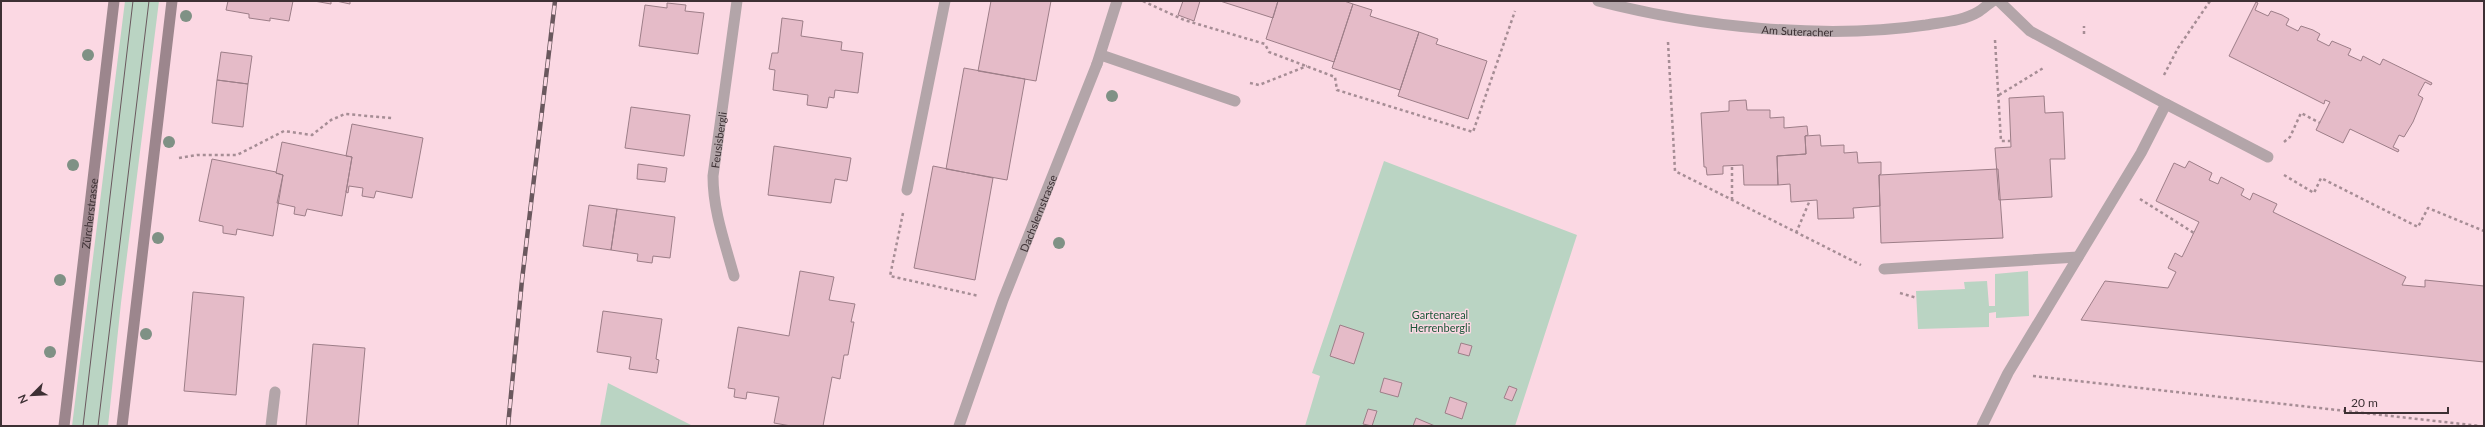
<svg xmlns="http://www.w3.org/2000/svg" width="2485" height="427" font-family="Lato,sans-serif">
<rect width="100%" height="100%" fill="#fbd8e3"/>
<path fill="#bad4c3" d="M125 1H159L121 303 108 426H72Z
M1384 161 1577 235 1515 426H1305L1320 376 1312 373Z
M2028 271 2029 316 1996 318V312L1989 313V327L1918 329 1916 291 1965 289 1964 282 1987 281 1989 306H1995V274Z
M608 383 693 426H600Z"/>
<path fill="#e5bbc8" stroke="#9d7e88" d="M228 1H293L289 21 270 18V21L249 18V14L226 10Z
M314 1H331V4Z
M336 1H350V4Z
M991 1H1051L1036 81 978 71Z
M1183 1H1200L1194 21 1178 15Z
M1220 1H1278L1273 18Z
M1278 1H1344L1353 4 1334 62 1266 39Z
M2256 2 2258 3 2255 10 2268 16 2271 11 2282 15 2289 19 2286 25 2298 31 2301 26 2313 30 2320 34 2317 40 2329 46 2332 41 2351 49 2348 55 2361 61 2363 56 2380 65 2383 59 2432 83 2431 85 2425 82 2418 95 2423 98 2413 122 2404 137 2399 135 2393 147 2399 150 2398 152 2350 129 2343 143 2316 130 2330 102 2325 100 2324 104 2229 56Z
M667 3 686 5 685 11 704 13 698 54 639 46 645 5 667 8Z
M1353 4 1372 10 1370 16 1419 32 1400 90 1332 68Z
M782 18 803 21 801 36 842 42 841 50 863 53 858 93 835 90 834 98 829 97 827 108 807 105 808 95 773 90 775 70 769 69 772 53H778Z
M1419 32 1438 39 1436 44 1487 61 1468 119 1398 96Z
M221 52 252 56 248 84 217 80Z
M964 68 1025 79 1007 180 946 169Z
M217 80 248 84 243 127 212 123Z
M2044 96 2045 113 2063 112 2065 159H2050L2052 197 1999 200 1995 148 2011 147 2009 98Z
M1746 100 1747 110H1770V118L1784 117V128L1807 126 1808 135 1805 136 1806 154 1777 156 1778 185H1744L1743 165 1723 166V174L1707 175 1706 167H1704L1701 113 1729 111V101Z
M631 107 690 115 684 156 625 148Z
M352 124 423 138 412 198 376 191 374 198 362 196 363 188 349 186 348 193 346 192 352 157 346 156Z
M1820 135 1821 146 1844 145V153L1857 152 1858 163 1881 162V174L1879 175 1880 206 1853 208 1854 218 1818 219 1817 200 1791 202 1790 184 1778 185 1777 156 1806 154 1805 136Z
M282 142 352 157 342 216 307 209 305 216 294 214 295 207 277 203 283 175 276 173Z
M774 146 851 158 847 181 835 179 831 203 768 195Z
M212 159 276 172V173L283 175 273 236 237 229 236 235 223 233V226L199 221Z
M2189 161 2212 173 2209 180 2218 184 2221 177 2244 189 2241 195 2250 200 2253 193 2277 204 2273 212 2406 277 2402 285 2425 287V280L2484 286V362L2081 320 2105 281 2168 288 2176 272 2168 268 2175 253 2182 257 2199 222 2156 201 2174 163 2185 168Z
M638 164 667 168 665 182 637 179Z
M933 166 993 178 975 280 914 268Z
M1998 169 2003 238 1881 243 1879 175Z
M589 205 617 209 611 250 583 246Z
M617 209 675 217 670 258 653 256 652 263 637 261 638 254 611 250Z
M800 271 834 277 829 300 855 304 851 322H854L848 355H844L840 379 832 377 823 426H791L774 423 779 397 747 392 746 399 734 397 735 389 728 388 738 327 789 336Z
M193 292 244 297 236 395 184 391Z
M603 311 662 319 656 359 659 360 657 373 629 369 631 357 597 352Z
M1340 325 1364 333 1354 364 1330 356Z
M1461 343 1472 346 1469 356 1458 353Z
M313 344 365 348 358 426H306Z
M1384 378 1402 383 1398 397 1380 392Z
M1509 386 1517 389 1512 401 1504 398Z
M1450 397 1467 403 1462 419 1445 413Z
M1368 409 1377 411 1372 426 1363 424Z
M1416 418 1435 426H1413Z"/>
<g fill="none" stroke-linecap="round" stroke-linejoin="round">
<path stroke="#a68d95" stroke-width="2.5" stroke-dasharray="3 3" stroke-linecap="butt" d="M1143 1 1184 20 1265 44 1269 52 1335 77 1337 90 1473 132 1515 11
M2084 34V26
M1995 40 2001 141H2010
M1668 42 1675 171 1861 265
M2164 75 2178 48 2210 1
M1250 83 1259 85 1307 66
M1999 95 2045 67
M2284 142 2290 137 2301 113 2320 123
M179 158 197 155H237L284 131 312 135 331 120 345 114 392 118
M2284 175 2314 193 2321 178 2418 227 2428 208 2484 231
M2140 199 2194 233
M1732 200V166
M903 213 890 276 979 296
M1796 233 1810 200
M1900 293 1917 298
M2033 376 2480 426"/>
<g stroke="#b3a5a9" stroke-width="11">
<path d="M1101 55 1235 101"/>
<path d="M2166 104 2268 157"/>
<path d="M907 190 945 1"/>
<path d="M1884 269 2078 257"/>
<path d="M271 426 275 392"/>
<path id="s1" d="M959 426 1003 300 1097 64"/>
<path d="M1982 426 2008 373 2141 153 2166 104 2030 31 1999 1"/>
</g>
<g stroke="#b3a5a9" stroke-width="11">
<path id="s2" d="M1598 1C1698 27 1824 40 1926 25 1943 22 1963 21 1978 12 1983 9 1988 4 1993 1"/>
<path d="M1097 64 1117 1"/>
<path id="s3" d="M734 276C725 243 713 211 713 176L737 1"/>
</g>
<g stroke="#9c868d" stroke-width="11">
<path id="s4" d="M64 426 114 1"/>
<path d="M122 426 172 1"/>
</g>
<path stroke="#6a585e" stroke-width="1" d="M83 426 133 1
M98 426 149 1"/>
<defs>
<path id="rail" d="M508 426 522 280 555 1"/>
</defs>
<use href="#rail" stroke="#6a585e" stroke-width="4.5"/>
<use href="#rail" stroke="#fbd8e3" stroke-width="3" stroke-dasharray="9" stroke-linecap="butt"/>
</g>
<g fill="#7f9185">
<circle cx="186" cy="16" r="6"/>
<circle cx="88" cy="55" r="6"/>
<circle cx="1112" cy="96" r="6"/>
<circle cx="169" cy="142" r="6"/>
<circle cx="73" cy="165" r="6"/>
<circle cx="158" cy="238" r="6"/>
<circle cx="1059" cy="243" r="6"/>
<circle cx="60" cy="280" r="6"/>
<circle cx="146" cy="334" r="6"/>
<circle cx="50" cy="352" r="6"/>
</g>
<g text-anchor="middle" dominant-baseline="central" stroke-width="3" stroke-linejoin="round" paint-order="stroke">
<g font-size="11" fill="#3d3034" stroke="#fbd8e3">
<text stroke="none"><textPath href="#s2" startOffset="202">Am Suteracher</textPath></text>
<text stroke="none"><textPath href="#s3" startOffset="139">Feusisbergli</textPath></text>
<text stroke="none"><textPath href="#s1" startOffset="227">Dachslernstrasse</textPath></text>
<text stroke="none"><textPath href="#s4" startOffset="214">Zürcherstrasse</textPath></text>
</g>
<g font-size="11" fill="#1a5738" stroke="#fbd8e3">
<text x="1440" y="314">Gartenareal<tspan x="1440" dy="13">Herrenbergli</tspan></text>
</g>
</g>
<rect width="2485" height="427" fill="none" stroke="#3d3034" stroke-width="4"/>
<g transform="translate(32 395) rotate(246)" stroke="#fbd8e3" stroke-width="3" paint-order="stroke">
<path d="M0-3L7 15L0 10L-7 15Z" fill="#3d3034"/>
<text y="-6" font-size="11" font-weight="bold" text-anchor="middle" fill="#3d3034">N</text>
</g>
<path d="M2345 407v6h103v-6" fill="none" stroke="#3d3034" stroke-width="2"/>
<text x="2351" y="407" font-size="12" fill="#3d3034" stroke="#fbd8e3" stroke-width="3" paint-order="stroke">20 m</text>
</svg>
